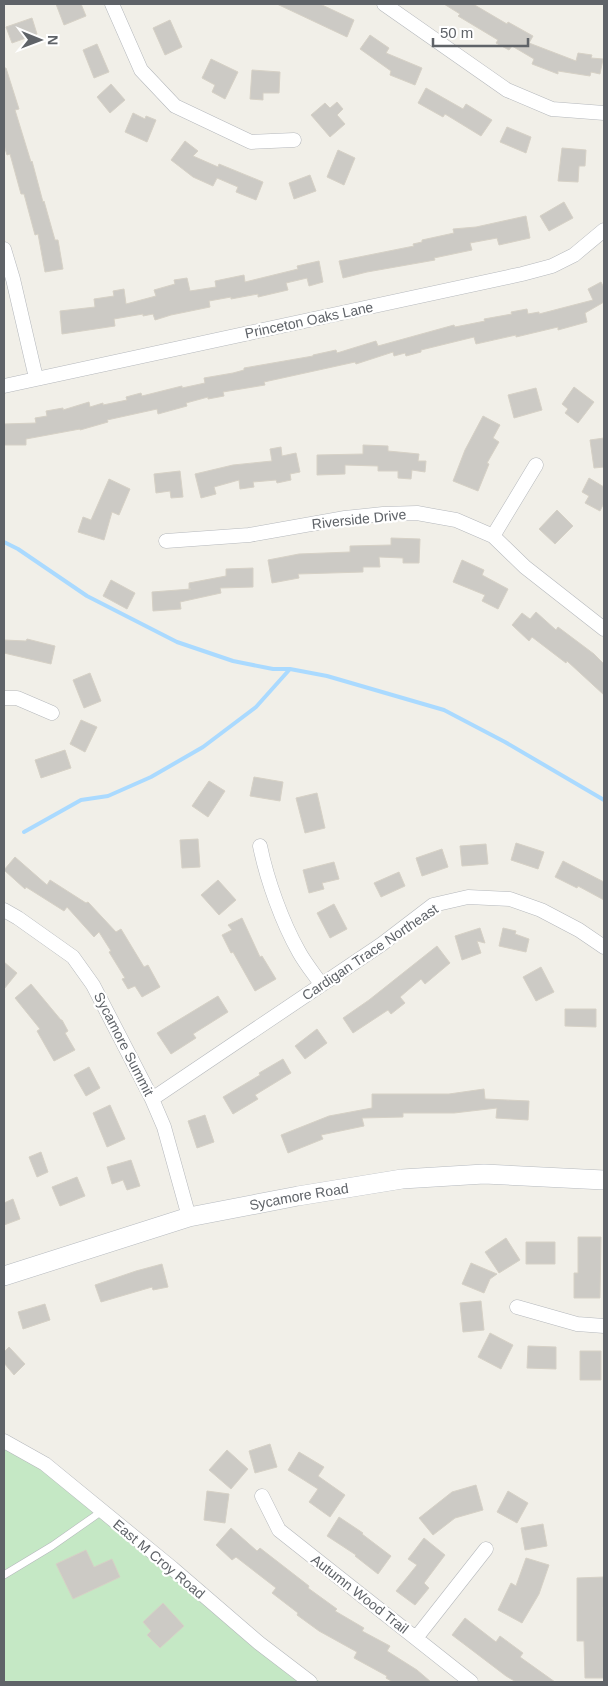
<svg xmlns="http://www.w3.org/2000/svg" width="608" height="1686" font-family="Arial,sans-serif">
<rect width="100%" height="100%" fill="#f1efe8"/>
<path fill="#c5e8c5" d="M4 1434 320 1682H4Z"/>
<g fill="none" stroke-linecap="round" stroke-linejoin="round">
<path stroke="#aadaff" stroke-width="4" d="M4 542 18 549 87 596 177 642 233 661 273 669H290L327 676 444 710 505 742 604 800
M24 832 81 800 108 796 151 777 203 747 256 707 290 669"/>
</g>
<path fill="#cccac5" stroke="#d6d1c6" d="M56 4H81L86 16 64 25Z
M277 4H320L354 20 347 37Z
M444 4H473L507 24 508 22 533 36 529 43 576 61 578 53 592 55 591 58 603 59 600 74 591 72 590 76 558 71V74L532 64 534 59 512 46 509 50 496 43 498 40 458 16 460 14Z
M32 18 37 34 12 43 6 27Z
M170 20 182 47 165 55 153 28Z
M370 35 389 48 386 53 422 68 415 85 390 75 391 71 360 49Z
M97 44 109 72 94 78 83 50Z
M211 59 238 72 225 99 212 92 215 85 202 78Z
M4 68H6L19 109 15 110 31 162 32 161 43 202 44 201 55 240H58L63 269 45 272 38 234 35 235 24 194H21L10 154 7 155 4 145Z
M252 70 280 72 279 93H263V100L250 99Z
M111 84 125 100 110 113 97 97Z
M426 88 463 109 466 104 492 120 481 136 445 114 443 117 418 103Z
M337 102 343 109 337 115 345 124 330 137 311 115 325 103 330 108Z
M133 113 145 119 146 116 156 120 147 142 125 132Z
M507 127 531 137 526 153 500 142Z
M185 141 198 151 193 156 218 167 219 164 263 182 256 200 236 192 238 187 217 178 213 186 193 177 171 160Z
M562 148 586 150 585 166H579L578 182 558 181Z
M338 150 355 158 344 185 327 177Z
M310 175 316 191 294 199 289 183Z
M564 202 573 218 549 231 540 216Z
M526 216 530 238 499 245 497 238 470 243 472 250 434 258 435 260 367 272 343 278 339 261 414 246 413 244 422 242V240L454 233 453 229 476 227Z
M319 261 323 282 309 286 307 278 286 283 288 290 258 297V294L231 299V297L209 301 210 307 171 315 155 320 153 314 143 316V314L114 319 115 326 62 334 60 311 95 307 94 299 114 296 113 291 124 289 126 304 156 296 154 290 175 284 174 280 187 278 190 291 216 287 215 281 244 275 245 282 298 269 297 266Z
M601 282 604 288V302L585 313 587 322 558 330V327L516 337V335L476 344 474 337 421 350V352L406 356 405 353 394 356 393 352 356 364 355 362 264 382 265 385 223 392 224 396 208 399V397L186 403 187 406 158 414 157 409 107 420 108 422 80 430V429L26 439V445H4V424L36 423 35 418 47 416 46 411 63 408V410L89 402 90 407 103 403V405L127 400 126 397 141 393 142 396 182 386V388L205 383 204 378 233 373 244 370V368L313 356V355L336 350 337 353 376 341 378 346 454 325 455 327 485 321 484 319 512 314 511 312 527 309 528 314 539 312V314L593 300 588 289Z
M574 387 594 402 578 423 565 413 568 409 562 404Z
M536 388 542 410 514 418 508 395Z
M483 416 500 425 493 438 499 442 487 463 489 464 478 491 453 481 465 450Z
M604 438V467L594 468 590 440Z
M363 445 388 446V451L419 454 418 461H426L425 472 412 470 411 479 398 478V471H378V466L345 465V474L317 475V455L363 454Z
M281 447 282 456 296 453 300 472 290 474 291 480 277 483 276 480 253 482 254 487 240 489 239 480 214 487 216 494 201 498 195 474 233 465 272 461 270 449Z
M180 471 183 497 171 498 170 491 156 493 154 474Z
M589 478 604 487V503L600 511 585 503 589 496 582 492Z
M109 479 130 489 119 515 112 512 104 540 78 532 83 517 91 520Z
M557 510 573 526 555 544 539 529Z
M391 538 420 539 419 563H403V558L379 557 380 567H363V572L298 574 299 578 272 583 268 560 299 554 350 552V546L391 545Z
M462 560 484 570 482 575 508 589 498 609 482 601 485 595 453 582Z
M253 568V587L220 588 221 593 180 602 181 609 153 611 152 592 191 589H189V583L226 576V569Z
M111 580 135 593 127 609 103 596Z
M536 612 556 630 558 627 594 654 604 664V695L567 661 566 663 532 637 529 641 512 625 522 613 530 619Z
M27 639 55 646 51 664 4 653V640L26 641Z
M90 673 101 701 84 708 73 680Z
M81 720 97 727 85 752 70 744Z
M65 750 71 768 41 778 35 760Z
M254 777 283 782 280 801 250 796Z
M209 781 225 791 208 817 192 806Z
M317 793 325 828 305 833 296 798Z
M198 839 200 867 182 868 180 840Z
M516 843 544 852 538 869 511 860Z
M486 844 488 864 462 866 460 846Z
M442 849 448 867 422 876 416 858Z
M15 857 47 885 50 880 86 903 88 902 116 932 121 929 144 967 148 965 160 987 142 997 135 986 128 989 122 979 125 978 109 952 111 951 99 932 94 937 67 907 64 911 26 887 25 889 4 870Z
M563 861 604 882V900L578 886 577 888 555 877Z
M334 862 339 879 322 883 324 889 309 893 303 870Z
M399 872 405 886 381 897 374 883Z
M218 880 236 900 219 915 201 895Z
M334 904 347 929 330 938 317 913Z
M242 918 260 957 262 956 276 979 255 991 233 952 231 953 222 935 232 930 228 925Z
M480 928 485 943 477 941 481 953 462 960 455 936Z
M503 928 516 931 515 934 529 939 526 952 499 946Z
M437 946 450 963 425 984 421 979 400 997 405 1003 391 1014 388 1010 353 1033 343 1018 369 1000Z
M4 962 17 973 4 989Z
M541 967 554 992 536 1001 523 977Z
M31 984 61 1020H62L68 1031 65 1033 75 1050 54 1061 37 1031 40 1029 15 998Z
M218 996 228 1012 193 1034 196 1038 171 1054 157 1033Z
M565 1009H596V1027L565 1026Z
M317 1029 327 1043 305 1059 295 1046Z
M283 1059 291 1073 255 1095 258 1099 233 1114 223 1097 260 1075 259 1073Z
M89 1067 100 1088 86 1096 74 1075Z
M484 1089 485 1099 529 1101 528 1120 496 1118 497 1108 454 1113H403V1117L362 1118 364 1126 321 1135 323 1139 288 1153 281 1135 329 1116 372 1108V1094H449Z
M110 1105 125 1139 107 1147 93 1113Z
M205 1115 214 1142 197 1148 188 1121Z
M41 1152 48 1172 37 1177 29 1157Z
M131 1160 140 1186 127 1190 123 1180 112 1184 107 1167Z
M77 1177 85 1196 60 1206 52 1187Z
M13 1199 20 1219 4 1225V1203Z
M578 1237H601L600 1298H574V1273H578Z
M506 1238 520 1260 499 1273 485 1252Z
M526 1242H555V1264H526Z
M471 1263 497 1274 490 1279 484 1293 462 1284Z
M162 1264 168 1287 153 1290 152 1287 101 1302 95 1285 136 1271Z
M481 1301 484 1330 463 1332 460 1303Z
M45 1304 50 1320 23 1329 18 1312Z
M490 1333 513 1345 501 1369 478 1357Z
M528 1346 556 1347V1369L527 1368Z
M9 1347 25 1364 14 1375 4 1363V1352Z
M580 1351H601V1380H580Z
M270 1444 277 1467 255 1473 249 1451Z
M227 1450 248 1469 231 1489 209 1470Z
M299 1452 324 1467 318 1476 345 1495 330 1517 309 1502 318 1489 288 1470Z
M476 1485 483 1510 455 1518 433 1535 419 1518 452 1492Z
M207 1491 229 1494 225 1523 204 1520Z
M508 1491 528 1503 517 1523 497 1512Z
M339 1517 363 1533 362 1534 391 1556 378 1574 355 1556 356 1555 327 1536Z
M543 1524 547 1546 525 1550 521 1528Z
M231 1528 257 1551 260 1548 309 1586 308 1588 337 1609 335 1611 364 1628 362 1631 390 1646 387 1651 417 1670 431 1682H393L386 1678 387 1676 354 1658 357 1652 319 1631 297 1615 298 1613 272 1593 276 1588 236 1557 232 1560 216 1545Z
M424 1538 445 1555 424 1583 429 1588 415 1605 396 1591 417 1565 408 1559Z
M86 1550 94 1567 112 1559 120 1577 73 1599 56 1564Z
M526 1558 549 1565 539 1594 522 1623 498 1610 511 1583 516 1586Z
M604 1577V1607H603L604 1678H585L584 1641H577V1578Z
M163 1603 184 1626 160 1648 147 1635 151 1631 143 1622Z
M465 1618 496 1642 500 1636 523 1653 520 1657 555 1682H516L506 1676 452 1635Z"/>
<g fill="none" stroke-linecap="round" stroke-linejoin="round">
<defs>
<path id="lane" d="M4 1575 52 1546 102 1511"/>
<path id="street" d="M112 4 141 70 175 106 251 142 294 140
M384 4 507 90 552 109 604 113
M4 249 13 279 36 378
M4 386 522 274 552 266 574 255 604 230
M493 536 536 465
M166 541 249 535 345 518 383 514 417 513 456 520 493 536 525 567 604 629
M4 698H17L52 713
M260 846C267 880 282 922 299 952 305 963 314 974 321 984
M4 910 18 918 73 957 93 985 152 1099 164 1127 189 1217
M152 1099 382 944 433 905 468 897 510 899 541 910 579 930 604 947
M517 1307 577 1324 604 1326
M4 1441 45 1464 172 1568 259 1643 310 1682
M262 1496 279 1530 471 1682
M416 1638 486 1549"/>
<g id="secondary">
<path id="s1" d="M4 1276 189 1217 298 1196 402 1179 484 1174 604 1180"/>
</g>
</defs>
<use href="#lane" stroke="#b5b8bc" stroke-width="8"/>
<use href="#street" stroke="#b5b8bc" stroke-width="15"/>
<use href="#secondary" stroke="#b6babf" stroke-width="20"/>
<use href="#lane" stroke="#fff" stroke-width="7"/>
<use href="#street" stroke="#fff" stroke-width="14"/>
<use href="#secondary" stroke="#fff" stroke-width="19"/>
</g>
<g text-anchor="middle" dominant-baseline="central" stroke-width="4.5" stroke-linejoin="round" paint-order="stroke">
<g font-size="14" fill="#5f6368" stroke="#fff">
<text transform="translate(309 320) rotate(-12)">Princeton Oaks Lane</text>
<text transform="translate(359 519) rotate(-6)">Riverside Drive</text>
<text transform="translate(370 952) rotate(-34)">Cardigan Trace Northeast</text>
<text transform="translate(124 1044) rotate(63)">Sycamore Summit</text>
<text stroke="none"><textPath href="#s1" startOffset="306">Sycamore Road</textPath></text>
<text transform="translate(159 1559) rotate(40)">East M Croy Road</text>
<text transform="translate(360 1594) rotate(38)">Autumn Wood Trail</text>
</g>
</g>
<rect width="608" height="1686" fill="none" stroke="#5f6368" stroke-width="10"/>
<g transform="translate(40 40) rotate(91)" stroke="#ffffff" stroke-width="4" paint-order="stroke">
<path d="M0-4L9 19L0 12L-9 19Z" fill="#5f6368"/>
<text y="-8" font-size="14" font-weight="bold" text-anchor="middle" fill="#5f6368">N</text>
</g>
<path d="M433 38v8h95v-8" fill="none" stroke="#5f6368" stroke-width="2.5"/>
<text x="440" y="38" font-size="15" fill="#5f6368" stroke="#ffffff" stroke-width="4" paint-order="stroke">50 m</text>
</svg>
